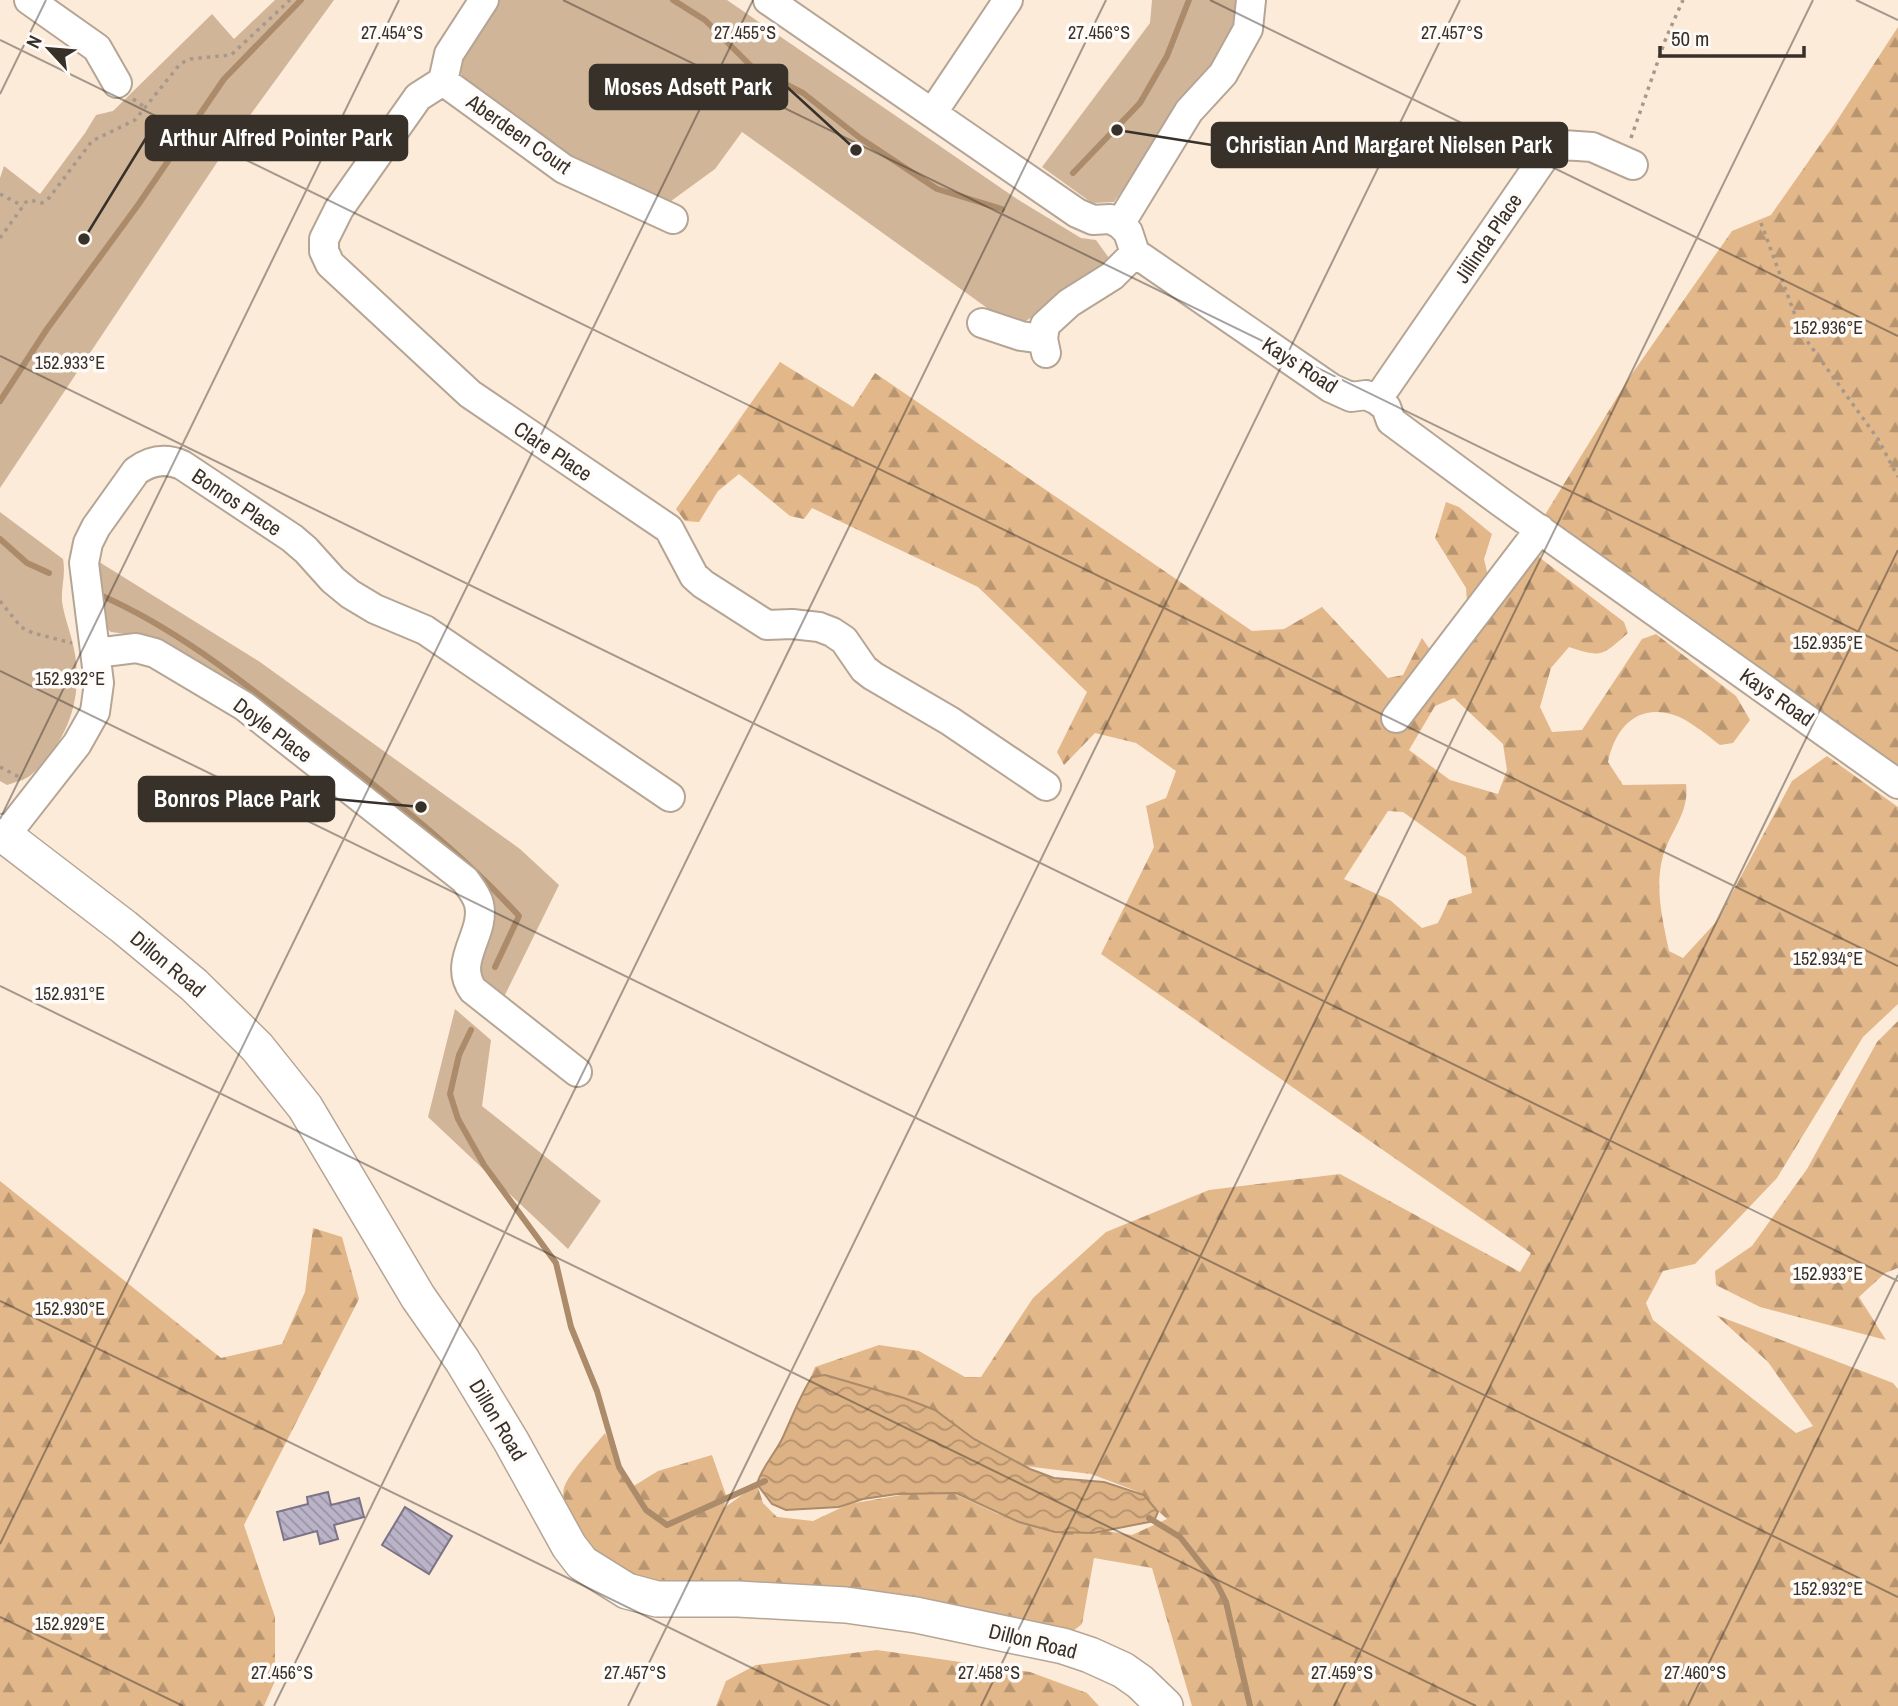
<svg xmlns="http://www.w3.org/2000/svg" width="1898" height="1706" font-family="'Archivo Narrow',sans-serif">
<defs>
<pattern id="forest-firs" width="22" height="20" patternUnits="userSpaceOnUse" patternTransform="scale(1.75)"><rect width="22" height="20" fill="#e2b78a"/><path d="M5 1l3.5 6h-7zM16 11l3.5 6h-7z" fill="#b89571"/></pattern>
<pattern id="water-waves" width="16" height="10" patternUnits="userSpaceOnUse" patternTransform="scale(1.75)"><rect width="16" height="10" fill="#ddb285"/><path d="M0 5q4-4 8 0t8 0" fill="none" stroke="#b4916d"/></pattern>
<pattern id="building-back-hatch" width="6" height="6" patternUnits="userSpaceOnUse" patternTransform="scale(1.75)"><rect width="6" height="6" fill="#bbb3c8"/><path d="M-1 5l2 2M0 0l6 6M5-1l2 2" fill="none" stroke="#9992a3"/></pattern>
</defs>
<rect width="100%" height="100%" fill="#fdebda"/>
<path fill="url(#forest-firs)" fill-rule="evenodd" d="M1898 27V780L1540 523 1627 381 1732 231 1771 215 1836 122Z
M780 362 853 407 875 373 1252 631 1284 629 1322 607 1388 678 1403 675 1422 638 1438 661 1469 630 1466 588 1435 538 1446 502 1459 507 1492 534 1484 559 1491 589 1531 551 1624 622 1628 633C1602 656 1602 658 1569 647L1551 668 1540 707 1552 732 1582 730 1642 639 1656 634 1736 696 1750 720 1733 743 1720 745C1708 736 1688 719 1674 715 1637 703 1615 728 1608 762L1623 785 1686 784C1690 814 1668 833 1662 860 1655 890 1663 922 1669 951L1683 958 1717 921 1792 781 1827 756 1898 807V1004L1863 1037 1777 1178 1695 1264 1663 1271 1646 1303 1653 1320 1796 1433 1813 1426 1768 1362 1716 1315 1893 1383 1898 1389V1706H1192L1152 1568 1094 1558 1082 1624 1073 1631 1014 1621 657 1583C645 1580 630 1579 620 1573 599 1563 554 1509 565 1485 573 1468 593 1448 605 1433L632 1487 658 1471 712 1455 726 1495 724 1508 757 1484 763 1503 777 1517 813 1521 849 1504 942 1488 998 1514 1132 1535 1167 1519 1136 1491 1091 1474 992 1462 819 1389 810 1379 815 1367 879 1345 919 1351 965 1377H981L1033 1298 1106 1232 1209 1190 1340 1174 1520 1272 1531 1253 1101 954 1154 847 1146 806 1166 798 1176 771 1136 743 1095 733 1064 765 1057 752 1087 692 978 587 812 508 804 519 790 516 739 474 718 491 699 522 685 521 676 509ZM1454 698 1503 744 1507 770 1498 794 1450 780 1409 750 1435 706ZM1388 811 1403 812 1466 857 1472 893 1449 900 1438 923 1422 928 1390 900 1344 879Z
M1898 1021V1268L1885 1273 1859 1297 1886 1340 1760 1307 1716 1285 1715 1271 1752 1246 1807 1169 1877 1042Z
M0 1181 221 1358 282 1344 305 1292 313 1228 342 1237 359 1299 244 1525 275 1617V1681L264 1706H0Z
M877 1650 1030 1672 1087 1693 1099 1706H716L726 1681 756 1665Z"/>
<path fill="#d1b599" d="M275 0H334L232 140 0 488V178L4 166 40 194 85 133 96 115 113 111 212 14 234 39Z
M494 0H727L1017 199 1081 238 1096 240 1114 265 1015 328 742 132 715 169 667 204 585 169 463 82 457 55Z
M1152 0H1243L1240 21 1220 64 1192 92 1114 202 1092 203 1042 167 1150 23Z
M0 512 63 559C66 575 61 586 62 601 64 617 71 633 74 649 84 697 68 742 31 775 25 780 15 782 7 785L0 781Z
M88 555 260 662 520 849 559 885 501 1003 473 977 483 899 141 636 111 632 97 622Z
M455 1009 491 1040 482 1106 601 1201 568 1249 428 1117Z"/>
<path fill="url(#water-waves)" stroke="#ab8b6a" stroke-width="2" d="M825 1375 904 1398 935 1410 974 1439 1030 1469 1054 1478 1104 1482 1144 1495 1158 1512 1154 1521 1093 1533 1055 1532 1019 1522 956 1493 897 1494 863 1499 839 1507 786 1510 772 1504 757 1484C762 1467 774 1455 782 1439 792 1418 799 1397 812 1377Z"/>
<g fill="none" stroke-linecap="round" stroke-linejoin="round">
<path stroke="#ab8b6a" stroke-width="6" d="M673 0 705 20 752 67 803 93 860 138 937 189 1002 209
M1073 173 1140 103 1167 56 1189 0
M0 401 47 329 138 205 224 79 301 0
M0 539 27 563 49 573
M100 595C183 631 255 692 326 747 393 800 461 852 519 916L495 967
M471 1030 459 1055 450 1094 458 1119 484 1165 556 1263 571 1327 597 1391 619 1467 646 1510 667 1525 765 1481
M1149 1518 1180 1537 1217 1584 1226 1602 1250 1706"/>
</g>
<path fill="url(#building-back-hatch)" stroke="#7b7487" stroke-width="2" d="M328 1492 331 1505 359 1498 364 1517 334 1525 338 1539 320 1544 317 1531 284 1540 277 1512 308 1504 307 1497Z
M405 1507 452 1536 429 1574 382 1545Z"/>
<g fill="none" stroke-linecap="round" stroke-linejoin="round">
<defs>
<path id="minor" d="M29 0 97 48 117 83
M484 0 449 54 443 81 418 97 339 209 324 239V251L330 264 470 394 669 529 694 576 703 584 767 625 792 624 819 627 832 632 844 640 864 669 873 676 950 721 1046 786
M768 0 1077 213 1093 220 1110 219 1120 224 1128 232 1135 253 1331 388 1351 397 1366 395 1377 400 1386 407 1391 421 1502 503 1898 784
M443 81 564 169 673 219
M933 112 1008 0
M1120 224 1189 111 1223 74 1248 29 1251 0
M982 323 1021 336 1043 339
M1046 353 1043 339 1045 325 1069 303 1112 276 1135 253
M1377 400 1545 156 1563 145 1592 147 1633 165
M96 653 136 648 155 653 244 706 465 880C470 887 477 895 479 904 486 934 452 961 473 990L577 1072
M1396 718 1540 529
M5 836 77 744 95 712 99 683 84 563 88 543 96 527 136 471C151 460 166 458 182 465L292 538 306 550 333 580 350 594 375 609 425 630 670 797"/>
<path id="major" d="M0 832 124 927 194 985 257 1047 305 1107 418 1297 462 1360 511 1441 569 1546 582 1563 627 1591 657 1599H738L846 1605 916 1615 1063 1646 1090 1655 1123 1670 1140 1682 1165 1706"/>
</defs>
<use href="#minor" stroke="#b5a594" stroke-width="32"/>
<use href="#major" stroke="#b5a594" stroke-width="38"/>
<path stroke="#a6998c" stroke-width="3.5" stroke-dasharray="3.5 5" stroke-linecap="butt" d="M133 99 146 108
M1631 138 1666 38 1683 0
M0 194 23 206
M1761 223 1802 334 1878 439 1898 477
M0 238 26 202 30 200 42 203 49 198 92 141 135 120 180 64 190 59 231 55 290 0
M0 601 21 627 33 633 72 643
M0 767 23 779"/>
<use href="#minor" stroke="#fff" stroke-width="28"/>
<use href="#major" stroke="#fff" stroke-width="35"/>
</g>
<path fill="none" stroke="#37312a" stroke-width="2" stroke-opacity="0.45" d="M563 0 1898 651M1210 0 1898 336M1856 0 1898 20M0 40 1898 966M0 94 46 0M0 356 1898 1281M0 671 1898 1597M0 819 399 0M0 986 1476 1706M0 1301 830 1706M0 1544 753 0M0 1617 183 1706M274 1706 1106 0M628 1706 1460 0M981 1706 1813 0M1334 1706 1898 550M1688 1706 1898 1275"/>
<g text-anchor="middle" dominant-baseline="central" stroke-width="7" stroke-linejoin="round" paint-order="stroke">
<g font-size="21" fill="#37312a" stroke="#fffbf8">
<text transform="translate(519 134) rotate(35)">Aberdeen Court</text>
<text transform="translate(1488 238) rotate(-56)">Jillinda Place</text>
<text transform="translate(1300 365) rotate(33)">Kays Road</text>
<text transform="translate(553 451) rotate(34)">Clare Place</text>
<text transform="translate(237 502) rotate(34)">Bonros Place</text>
<text transform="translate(1777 697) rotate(35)">Kays Road</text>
<text transform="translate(273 730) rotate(37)">Doyle Place</text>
<text transform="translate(168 964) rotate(40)">Dillon Road</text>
<text transform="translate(498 1420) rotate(59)">Dillon Road</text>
<text transform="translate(1033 1641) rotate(14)">Dillon Road</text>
</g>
</g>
<g font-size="18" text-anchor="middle" fill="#37312a" stroke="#fffbf8" stroke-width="7" stroke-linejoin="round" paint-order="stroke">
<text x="392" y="39">27.454°S</text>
<text x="745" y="39">27.455°S</text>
<text x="1099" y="39">27.456°S</text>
<text x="1452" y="39">27.457°S</text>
<text x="1828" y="334">152.936°E</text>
<text x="70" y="369">152.933°E</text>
<text x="1828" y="649">152.935°E</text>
<text x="70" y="685">152.932°E</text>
<text x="1828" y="965">152.934°E</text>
<text x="70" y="1000">152.931°E</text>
<text x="1828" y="1280">152.933°E</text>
<text x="70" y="1315">152.930°E</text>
<text x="1828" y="1595">152.932°E</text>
<text x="70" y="1630">152.929°E</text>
<text x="282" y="1679">27.456°S</text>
<text x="635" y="1679">27.457°S</text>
<text x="989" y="1679">27.458°S</text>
<text x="1342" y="1679">27.459°S</text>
<text x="1695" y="1679">27.460°S</text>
</g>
<path fill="none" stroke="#37312a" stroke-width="2.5" d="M856 150L787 87M84 239L146 138M1117 130L1212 145M421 807L334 799"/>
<g fill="#37312a" stroke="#fffbf8" stroke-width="2.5">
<circle cx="856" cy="150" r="7"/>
<circle cx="84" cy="239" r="7"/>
<circle cx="1117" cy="130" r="7"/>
<circle cx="421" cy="807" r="7"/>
</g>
<g fill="#37312a" stroke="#37312a" stroke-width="2.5">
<rect x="590" y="65" width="197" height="44" rx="7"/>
<rect x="146" y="116" width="261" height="44" rx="7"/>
<rect x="1212" y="123" width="355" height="44" rx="7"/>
<rect x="139" y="777" width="195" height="44" rx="7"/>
</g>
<g font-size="23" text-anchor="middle" font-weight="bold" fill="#fff">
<text x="688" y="95">Moses Adsett Park</text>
<text x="276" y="146">Arthur Alfred Pointer Park</text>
<text x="1389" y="153">Christian And Margaret Nielsen Park</text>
<text x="237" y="807">Bonros Place Park</text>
</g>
<g transform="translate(49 49) rotate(296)" stroke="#fffbf8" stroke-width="5" paint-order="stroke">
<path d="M0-5L12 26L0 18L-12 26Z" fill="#37312a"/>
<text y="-10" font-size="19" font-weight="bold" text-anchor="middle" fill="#37312a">N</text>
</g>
<path d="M1660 46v10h144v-10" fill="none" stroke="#37312a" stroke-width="3.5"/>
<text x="1671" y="46" font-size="21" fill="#37312a" stroke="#fffbf8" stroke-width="5" paint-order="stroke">50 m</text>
</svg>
